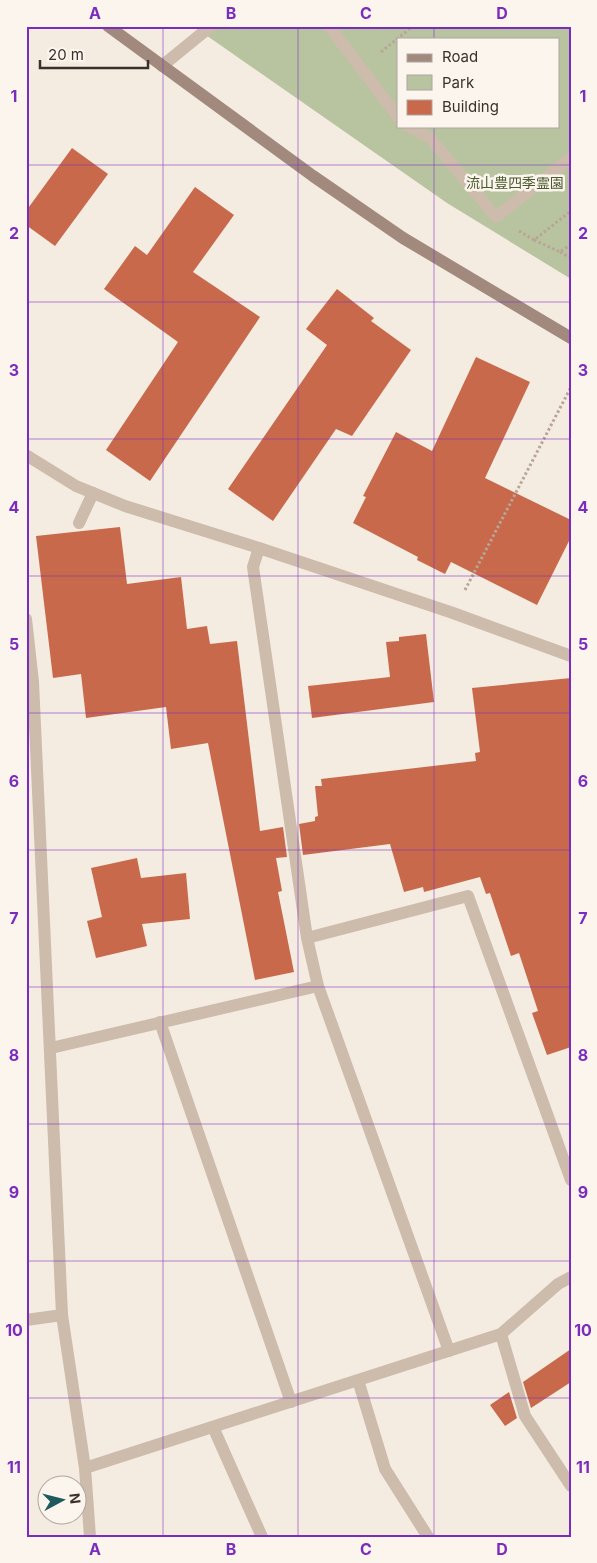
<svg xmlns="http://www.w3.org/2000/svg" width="597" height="1563" font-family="Inter,'Noto Sans JP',sans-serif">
<rect width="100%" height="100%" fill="#f4ebe1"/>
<path fill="#b8c4a0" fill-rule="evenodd" d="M193 26H571V279L447 203ZM398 39H558V126H398Z"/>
<path fill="#c8694b" d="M72 148 108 174 55 246 26 225V211Z
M195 187 234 215 193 272 260 317 150 481 106 450 178 342 104 289 135 246 147 255Z
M337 289 374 318 371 321 411 350 352 436 336 429 273 521 228 489 327 345 306 329Z
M476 357 530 382 485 478 571 520V537L537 605 451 562 445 574 417 560 418 557 353 523 366 497 363 496 396 432 432 451Z
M120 527 127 584 181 577 187 629 207 626 210 644 237 641 260 831 283 827 287 857 276 858 282 891 278 892 294 972 255 980 208 743 171 749 166 707 86 718 81 674 53 678 36 536Z
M426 634 434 702 312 718 308 686 390 677 386 642 399 641V637Z
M571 678V1047L547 1055 532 1013 538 1011 519 953 511 956 490 893 486 894 480 877 424 892 423 887 404 892 390 844 303 855 299 824 315 821V817L318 816 315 786H322L321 779 476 761 475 753 480 752 472 688Z
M137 858 141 878 186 873 190 919 142 924 147 946 96 958 87 921 102 917 91 868Z
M571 1349V1382L531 1408 523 1382Z
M509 1392 517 1418 505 1426 490 1405Z"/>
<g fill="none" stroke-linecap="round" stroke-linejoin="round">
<path stroke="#b9a596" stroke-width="3" stroke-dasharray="2.5 2.5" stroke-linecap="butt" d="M381 52 413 26
M519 231 534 240 571 211
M534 240 560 252 571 244
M560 252 571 258
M465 590 571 387"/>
<path stroke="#cdbbac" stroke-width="12" d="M329 26 398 117
M162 66 211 26
M408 126 430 138 496 217
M79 523 93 493"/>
<path stroke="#cdbbac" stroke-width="12" d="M496 217 571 158
M26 455 76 486 125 506 259 548 453 613 571 656
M259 548 253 567 307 938
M26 619 33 682 62 1315 85 1468 90 1537
M160 1022 291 1402
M51 1048 318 986
M26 1320 62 1315
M501 1334 525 1416 571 1486
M449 1351 318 986 307 938 468 896 571 1180
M358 1380 385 1469 428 1537
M213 1427 262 1537
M85 1468 501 1334 558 1284 571 1277"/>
<path stroke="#a18a7d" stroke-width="12" d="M108 26 313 176 403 238 571 338"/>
</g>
<path fill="none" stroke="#7b2cbf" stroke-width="1" stroke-opacity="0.55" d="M163 26V1537M298 26V1537M434 26V39M434 126V1537M26 165H571M26 302H571M26 439H571M26 576H571M26 713H571M26 850H571M26 987H571M26 1124H571M26 1261H571M26 1398H571"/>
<g text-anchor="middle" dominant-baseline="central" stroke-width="5" stroke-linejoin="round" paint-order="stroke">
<g font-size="14" fill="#4a5a2e" stroke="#fbf5ee">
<text x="515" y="182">流山豊四季霊園</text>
</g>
</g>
<rect width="597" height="1563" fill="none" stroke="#fbf5ee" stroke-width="55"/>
<rect x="397" y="38" width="162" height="90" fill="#fbf5ee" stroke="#aea6a0"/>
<rect x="407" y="54" width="25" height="8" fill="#a18a7d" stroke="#aea6a0"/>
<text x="442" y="62" font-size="15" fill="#3b302b">Road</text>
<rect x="407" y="75" width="25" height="15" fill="#b8c4a0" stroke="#aea6a0"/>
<text x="442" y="88" font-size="15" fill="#3b302b">Park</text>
<rect x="407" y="100" width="25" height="15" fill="#c8694b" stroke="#aea6a0"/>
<text x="442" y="112" font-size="15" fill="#3b302b">Building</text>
<g transform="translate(62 1500) rotate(83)"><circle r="24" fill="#fbf5ee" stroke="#aea6a0"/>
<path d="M0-4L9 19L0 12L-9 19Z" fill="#1f5a5e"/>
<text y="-8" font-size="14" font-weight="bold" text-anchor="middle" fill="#3b302b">N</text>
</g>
<path d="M40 60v8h108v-8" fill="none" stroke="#3b302b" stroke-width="2.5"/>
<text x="48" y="60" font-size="15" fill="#3b302b" stroke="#fbf5ee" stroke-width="4" paint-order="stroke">20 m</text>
<rect x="28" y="28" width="542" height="1508" fill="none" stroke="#7b2cbf" stroke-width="2"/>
<g font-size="16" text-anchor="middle" font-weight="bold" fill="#7b2cbf">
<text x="95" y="19">A</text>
<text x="231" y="19">B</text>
<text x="366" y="19">C</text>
<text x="502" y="19">D</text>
<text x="14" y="102">1</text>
<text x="583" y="102">1</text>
<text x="14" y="239">2</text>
<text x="583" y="239">2</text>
<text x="14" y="376">3</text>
<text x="583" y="376">3</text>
<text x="14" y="513">4</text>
<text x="583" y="513">4</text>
<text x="14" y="650">5</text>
<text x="583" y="650">5</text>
<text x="14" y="787">6</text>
<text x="583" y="787">6</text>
<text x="14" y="924">7</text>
<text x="583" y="924">7</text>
<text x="14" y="1061">8</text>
<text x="583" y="1061">8</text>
<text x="14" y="1198">9</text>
<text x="583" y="1198">9</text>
<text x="14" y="1336">10</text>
<text x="583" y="1336">10</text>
<text x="14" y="1473">11</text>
<text x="583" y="1473">11</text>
<text x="95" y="1555">A</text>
<text x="231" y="1555">B</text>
<text x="366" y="1555">C</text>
<text x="502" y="1555">D</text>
</g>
</svg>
